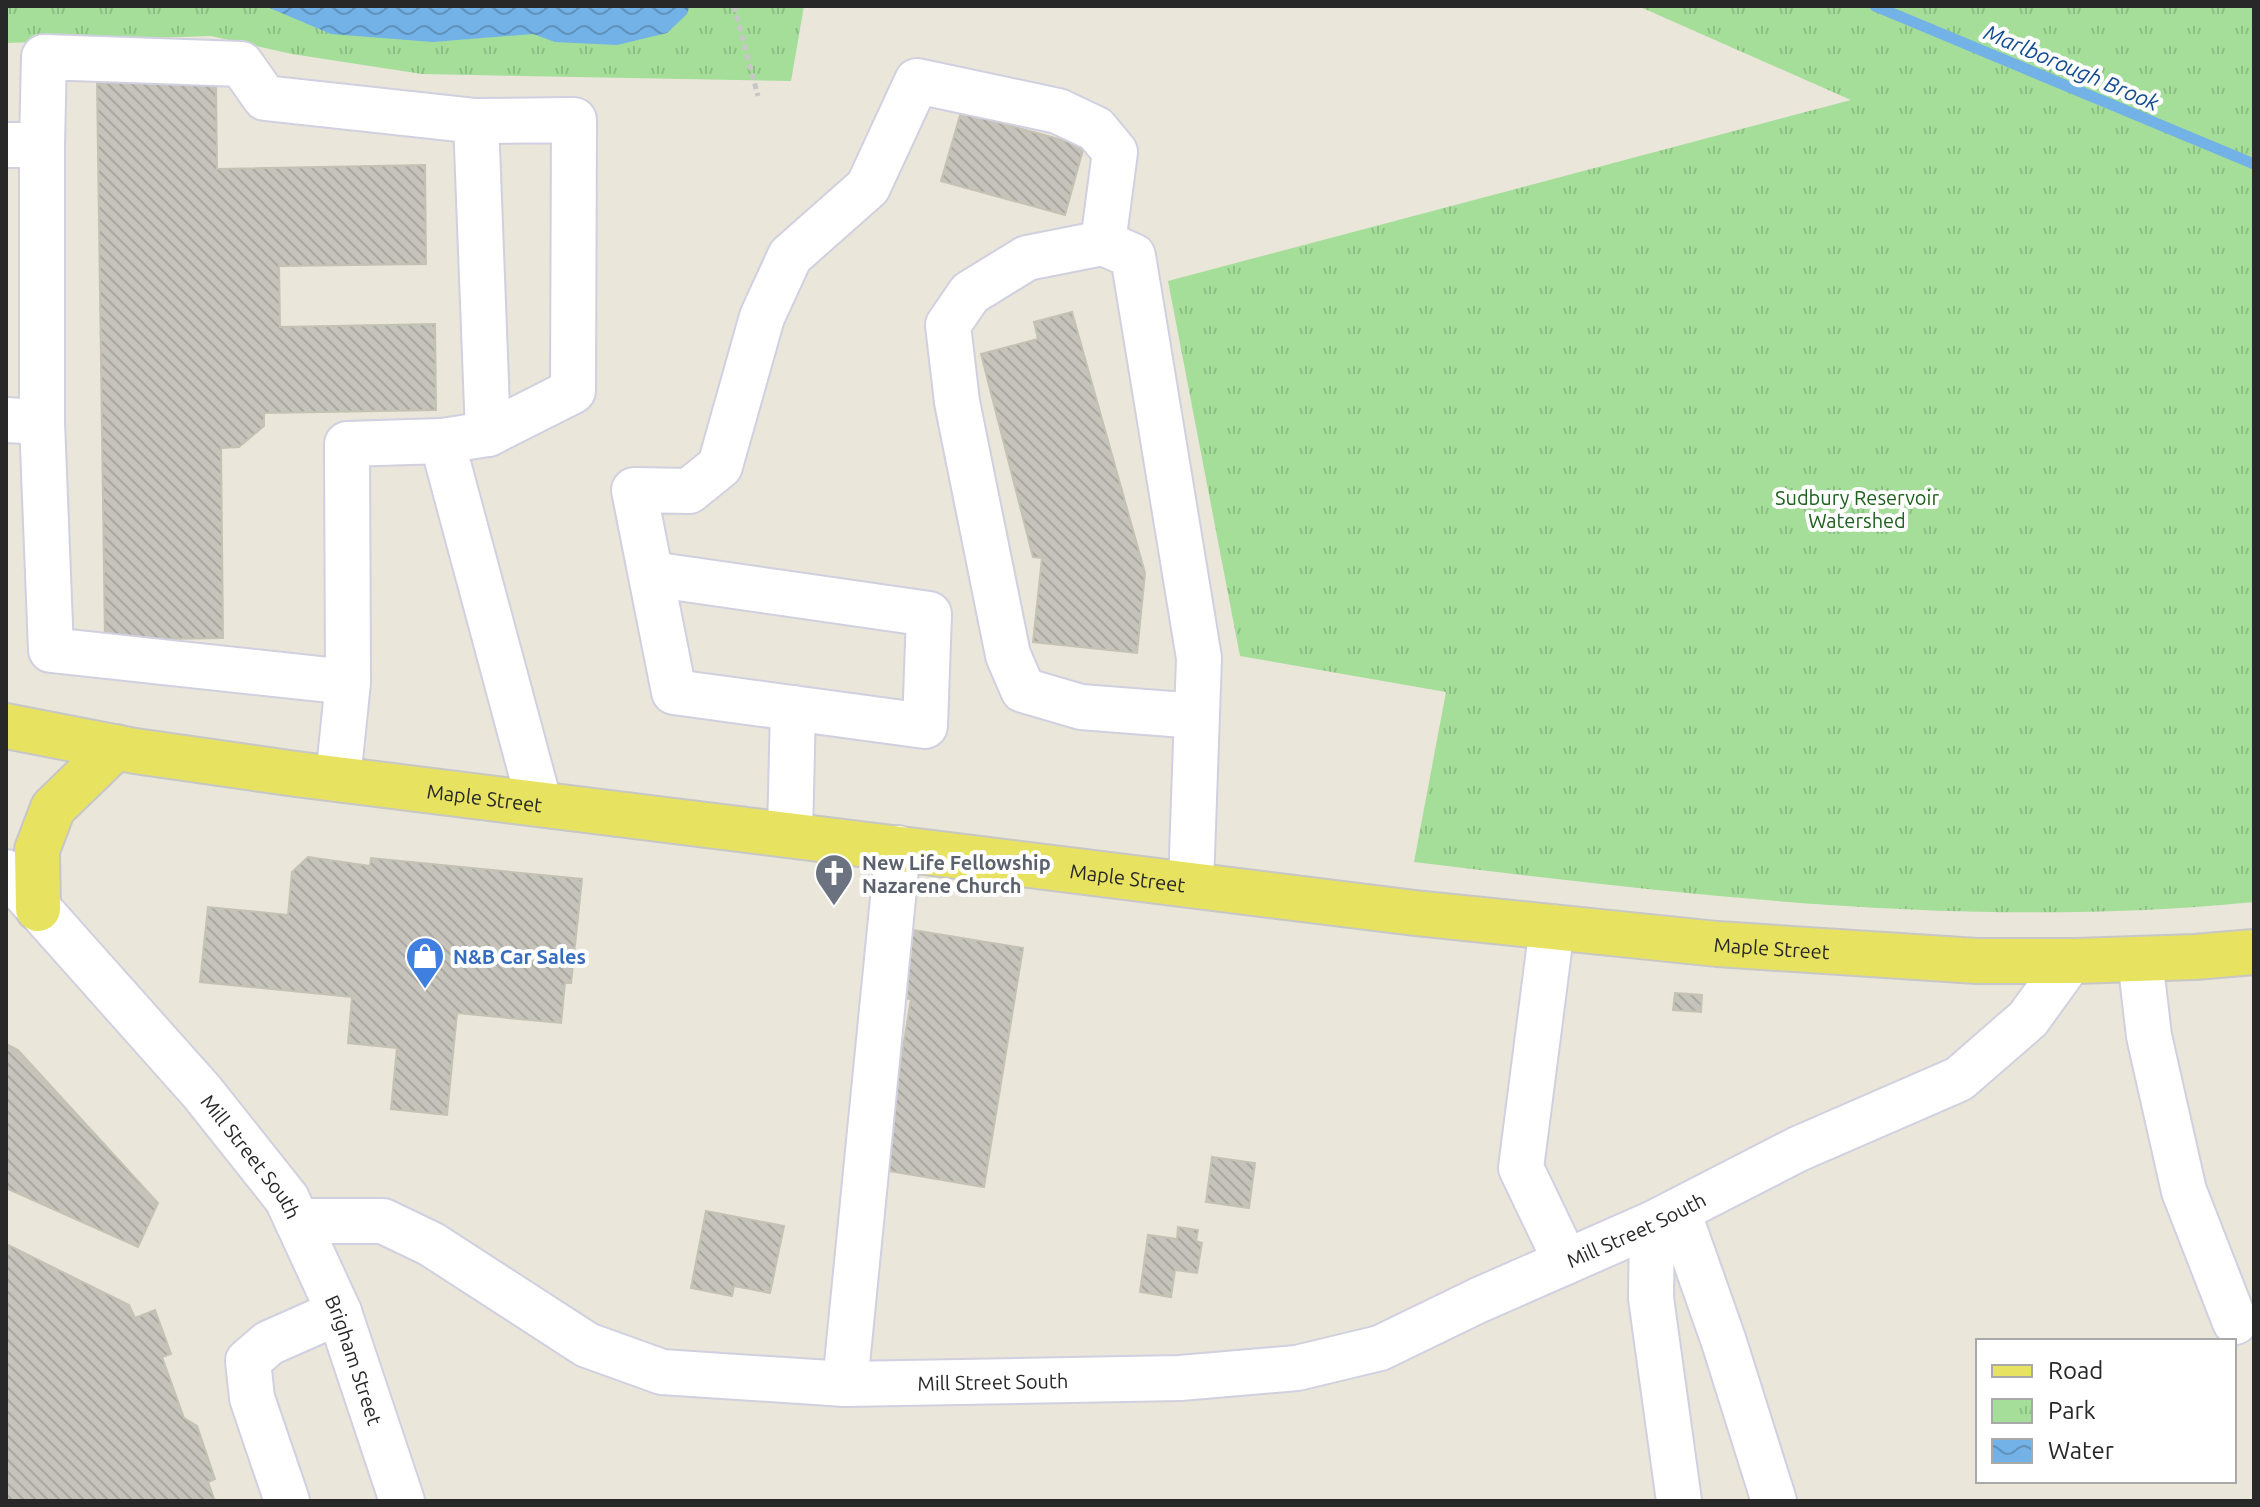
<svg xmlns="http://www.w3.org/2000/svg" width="2260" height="1507" font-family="Ubuntu,sans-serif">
<defs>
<pattern id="park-tufts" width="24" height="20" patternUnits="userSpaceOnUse" patternTransform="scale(2)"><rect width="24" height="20" fill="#a4de99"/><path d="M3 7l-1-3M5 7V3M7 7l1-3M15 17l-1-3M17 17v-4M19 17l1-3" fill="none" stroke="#8dbe84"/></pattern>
<pattern id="water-waves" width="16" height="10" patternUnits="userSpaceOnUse" patternTransform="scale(2)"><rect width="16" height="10" fill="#72b2e7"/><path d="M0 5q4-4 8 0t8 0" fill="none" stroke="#5e91bb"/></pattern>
<pattern id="building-back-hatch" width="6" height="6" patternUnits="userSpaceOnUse" patternTransform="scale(2)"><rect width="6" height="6" fill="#c5c3ba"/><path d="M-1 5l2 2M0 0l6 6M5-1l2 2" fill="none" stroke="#a9a8a0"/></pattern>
</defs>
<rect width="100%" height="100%" fill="#eae6da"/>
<path fill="url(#park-tufts)" d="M6 6H804L791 81 422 74 292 54 211 36 6 43Z
M1638 6H2254V902C1973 930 1693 896 1414 862L1446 692 1240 656 1168 281 1851 100Z"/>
<path fill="url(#water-waves)" d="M265 6H690L686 15 667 33 617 45 555 42 533 34 433 42 331 34Z"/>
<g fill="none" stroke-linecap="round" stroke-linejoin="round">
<path stroke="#72b2e7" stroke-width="11" d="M1875 6 2254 164"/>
</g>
<path fill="url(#building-back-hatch)" stroke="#c5c2b4" stroke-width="2" d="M216 81 217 169 425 165 426 264 279 266 280 327 435 324 436 410 264 413V426L239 447 221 448 223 638 105 640 97 83Z
M961 112 1084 146 1065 215 941 181Z
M1072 312 1145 573 1137 653 1033 642 1042 558 1033 557 981 354 1038 339 1034 322Z
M308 857 370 866 371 858 582 879 571 983H565L561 1023 457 1013 447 1115 391 1109 397 1048 348 1043 352 997 200 982 208 907 288 915 292 872Z
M913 930 1023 948 984 1187 883 1170 911 999 902 998Z
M1675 993 1702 995 1701 1012 1673 1010Z
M6 1044 18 1050 158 1203 138 1247 6 1188Z
M1212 1157 1255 1163 1249 1208 1206 1202Z
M706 1211 784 1226 770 1293 734 1286 732 1296 691 1288Z
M1178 1227 1198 1230 1196 1241 1202 1243 1197 1273 1175 1270 1171 1297 1140 1292 1148 1235 1177 1239Z
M6 1244 129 1305 135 1318 155 1310 171 1354 162 1357 184 1418 197 1426 215 1479 208 1482 215 1501H6Z"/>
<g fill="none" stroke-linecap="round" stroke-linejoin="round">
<defs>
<g id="minor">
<path d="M476 121 574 120 573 391 488 434"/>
<path d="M6 145H42V422L6 420"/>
<path d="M42 145 44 57 241 64 265 98 476 121 488 434 442 441 539 802"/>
<path d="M42 422 51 650 348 682 338 779"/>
<path d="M651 574 929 614 925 726 674 692 634 490 689 491 720 466 762 317 790 256 868 187 917 81 1058 111 1096 129 1115 152 1103 243"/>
<path d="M348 682 347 444 442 441"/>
<path d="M790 835 793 708"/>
<path id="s1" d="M6 872 202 1092 287 1199 339 1312 402 1501"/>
<path d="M1191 885C1193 809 1196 733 1199 658L1133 256 1103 243 1027 258 970 293 948 325 957 402 1008 655 1023 690 1081 707 1197 716"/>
<path d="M1552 927 1521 1168 1566 1262"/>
<path d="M2140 959 2149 1036 2184 1191 2235 1322"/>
<path d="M1678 1211 1724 1342 1774 1501"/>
<path id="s2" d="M297 1221H383L431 1244 587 1345 662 1372 845 1384 1180 1378 1297 1368 1380 1348 1479 1300 1652 1224 1798 1149 1959 1079 2028 1019 2070 961"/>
<path d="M1652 1224 1651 1298 1679 1501"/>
<path d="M845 1384 898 848"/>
<path d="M287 1501 252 1398 248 1361 269 1343 339 1312"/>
</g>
<g id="major">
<path id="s3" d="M6 726 135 751 296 774 1415 913 1717 944 1977 961H2076L2195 957 2254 952"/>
<path d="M38 909 37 850 53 808 116 747"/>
</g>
</defs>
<use href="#minor" stroke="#d0d0e0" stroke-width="48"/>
<use href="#major" stroke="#c7c7c7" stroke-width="48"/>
<path stroke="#c7c7c7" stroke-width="5" stroke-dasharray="6 4" stroke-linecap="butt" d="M734 6 758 96"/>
<use href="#minor" stroke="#fff" stroke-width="44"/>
<use href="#major" stroke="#e8e261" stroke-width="44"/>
</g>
<defs>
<symbol id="church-pin" viewBox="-11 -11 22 30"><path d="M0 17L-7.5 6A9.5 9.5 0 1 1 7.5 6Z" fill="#6b7280" stroke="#fff"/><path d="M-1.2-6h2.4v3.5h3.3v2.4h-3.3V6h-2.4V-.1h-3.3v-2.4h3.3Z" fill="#fff"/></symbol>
<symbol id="shop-pin" viewBox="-11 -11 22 30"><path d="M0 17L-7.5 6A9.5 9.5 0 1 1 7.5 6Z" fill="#3f7fe0" stroke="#fff"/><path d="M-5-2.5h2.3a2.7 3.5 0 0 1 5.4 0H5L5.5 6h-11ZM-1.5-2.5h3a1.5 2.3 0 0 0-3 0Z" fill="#fff"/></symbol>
</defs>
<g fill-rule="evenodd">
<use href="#church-pin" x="812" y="851" width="44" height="60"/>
<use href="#shop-pin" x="403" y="934" width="44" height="60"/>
</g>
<g text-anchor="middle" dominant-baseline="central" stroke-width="8" stroke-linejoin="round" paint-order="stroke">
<g font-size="20" fill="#1e601d" stroke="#fff">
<text x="1857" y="497">Sudbury Reservoir<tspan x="1857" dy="23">Watershed</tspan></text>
</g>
<g font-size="20" fill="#282828" stroke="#fff">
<text stroke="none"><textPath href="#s3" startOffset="484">Maple Street</textPath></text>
<text stroke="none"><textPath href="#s3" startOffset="1132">Maple Street</textPath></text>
<text stroke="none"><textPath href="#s3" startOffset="1780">Maple Street</textPath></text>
<text stroke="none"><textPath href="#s1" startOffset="376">Mill Street South</textPath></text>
<text stroke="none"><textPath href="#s2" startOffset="1408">Mill Street South</textPath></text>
<text stroke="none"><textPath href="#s1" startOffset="606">Brigham Street</textPath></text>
<text stroke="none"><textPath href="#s2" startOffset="736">Mill Street South</textPath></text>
</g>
<g font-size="20" font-weight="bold" fill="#5b616d" stroke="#fff" text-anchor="start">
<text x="862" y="862">New Life Fellowship<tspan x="862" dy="23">Nazarene Church</tspan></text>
</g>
<g font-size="20" font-weight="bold" fill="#366cbe" stroke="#fff" text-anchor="start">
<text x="453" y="956">N&amp;B Car Sales</text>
</g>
<g font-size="22" font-style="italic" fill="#144e90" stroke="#fff">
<text transform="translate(2072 67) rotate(23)">Marlborough Brook</text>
</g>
</g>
<rect width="2260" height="1507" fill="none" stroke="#282828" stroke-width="16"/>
<rect x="1976" y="1339" width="260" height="144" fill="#ffffff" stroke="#a9a9a9" stroke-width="2"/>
<rect x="1992" y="1365" width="40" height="12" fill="#e8e261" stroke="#a9a9a9" stroke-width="2"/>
<text x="2048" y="1379" font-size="24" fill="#282828">Road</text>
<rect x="1992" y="1399" width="40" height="24" fill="url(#park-tufts)" stroke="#a9a9a9" stroke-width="2"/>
<text x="2048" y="1419" font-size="24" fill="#282828">Park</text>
<rect x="1992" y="1439" width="40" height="24" fill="url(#water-waves)" stroke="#a9a9a9" stroke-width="2"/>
<text x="2048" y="1459" font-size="24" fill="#282828">Water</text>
</svg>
